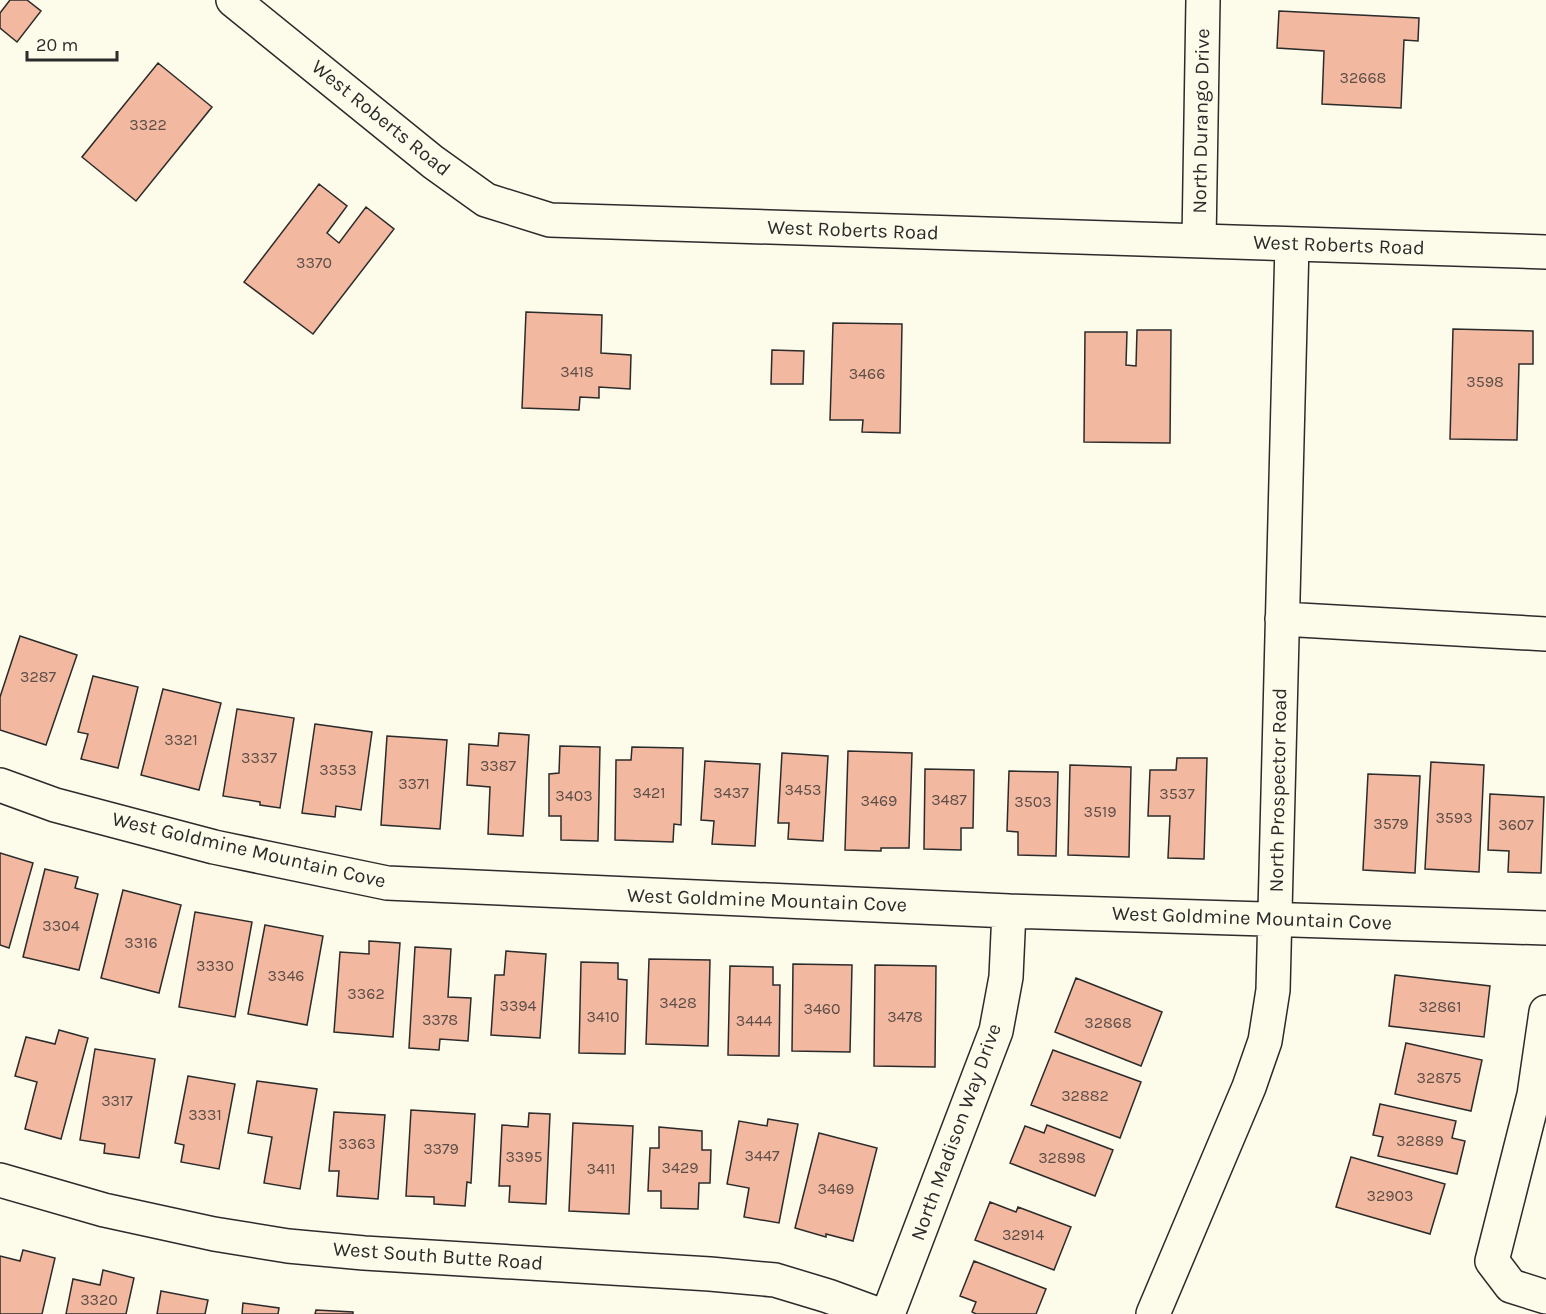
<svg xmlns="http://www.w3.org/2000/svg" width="1546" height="1314" font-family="Karla,sans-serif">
<rect width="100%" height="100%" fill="#fdfbea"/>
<path fill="#f2b8a0" stroke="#2b2b2b" stroke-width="1.5" d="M10 0H27L41 11 17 42 0 28V13Z
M1279 11 1419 18 1418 41 1404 40 1401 108 1322 104 1324 51 1277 48Z
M158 63 212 107 136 201 82 157Z
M319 184 347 206 327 233 339 243 366 207 394 229 313 334 244 282Z
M526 312 602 315 601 353 631 355 630 389 599 387V398L580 397 579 410 522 408Z
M833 323 902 324 900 433 862 432 863 420H830Z
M1453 329 1533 331V364H1519L1517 440 1450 439Z
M1137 330H1171L1170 443 1084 442 1085 332H1127L1126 365 1136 366Z
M772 350 804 351 803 384H771Z
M20 636 77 655 46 745 0 730V697Z
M93 676 138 687 118 768 81 759 88 734 78 732Z
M163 689 221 703 199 790 141 775Z
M237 709 294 718 280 808 260 805V802L223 796Z
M315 724 372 732 361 810 336 806 335 817 302 813Z
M499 733 529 735 523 836 488 834 490 787 467 785 469 744 498 746Z
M387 736 447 740 440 829 381 825Z
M560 746 600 747 598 841 561 840V816H549V774L559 773Z
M632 747 683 748 681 825 674 824 673 842 615 840 616 760H631Z
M848 751 912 753 909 848H881V851L845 850Z
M782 753 828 756 823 841 788 839 789 823H778Z
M1177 758H1207L1204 859 1168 858 1170 816H1148L1150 770H1176Z
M705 761 760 764 755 846 712 844 714 821 701 820Z
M1431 762 1484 765 1479 872 1425 869Z
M1070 765 1131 767 1129 857 1068 855Z
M925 769 974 770 973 828H961V850L924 849Z
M1009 771 1058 772 1056 856 1018 855V832L1007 831Z
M1368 774 1420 776 1415 873 1363 870Z
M1490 794 1544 797 1541 873 1508 872 1509 851 1488 850Z
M0 853 33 863 9 948 0 945Z
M45 869 78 877 75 888 98 894 79 970 23 957Z
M123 890 181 905 159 993 101 978Z
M195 912 252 922 235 1017 179 1007Z
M265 925 323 936 307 1025 248 1014Z
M369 941 400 943 393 1037 334 1032 340 952 369 954Z
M415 947 451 949 448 997 471 998 468 1041 440 1039 439 1050 409 1048Z
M506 951 546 954 540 1038 491 1035 495 975H504Z
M649 959 710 960 708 1046 646 1044Z
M581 962 618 963V979L627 980 625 1054 579 1053Z
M793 964 852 965 850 1052 792 1051Z
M875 965 936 966 935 1067 874 1066Z
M730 966 773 967V985H780L779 1056 728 1055Z
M1395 975 1490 986 1484 1037 1389 1026Z
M1076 978 1162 1012 1141 1066 1055 1032Z
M59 1030 88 1038 61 1139 25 1129 37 1082 15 1076 26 1037 55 1044Z
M1406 1043 1482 1060 1471 1111 1395 1094Z
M95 1049 155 1059 139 1158 104 1153 105 1144 80 1140Z
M1053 1050 1141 1082 1120 1138 1031 1105Z
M188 1076 235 1084 219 1169 181 1162 184 1145 175 1143Z
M257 1081 317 1089 300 1189 264 1183 272 1137 248 1133Z
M1380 1104 1456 1121 1452 1138 1465 1141 1457 1174 1378 1156 1383 1137 1373 1135Z
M411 1110 475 1114 471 1183 467 1182 465 1206 434 1204V1197L406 1196Z
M334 1112 385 1115 378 1199 337 1196 339 1171H329Z
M529 1113 550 1114 546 1204 509 1202 510 1186H499L502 1125 528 1127Z
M768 1119 798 1124 779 1223 744 1217 749 1188 727 1184 739 1121 767 1126Z
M573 1123 633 1126 629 1214 569 1211Z
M1047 1125 1113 1150 1095 1196 1010 1163 1025 1126 1044 1133Z
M659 1127 702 1131V1150H711L710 1183H699L698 1209 661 1208V1191H648L650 1148H659Z
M819 1133 877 1148 853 1241 826 1234V1237L795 1228Z
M1351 1157 1445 1184 1430 1234 1336 1207Z
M990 1202 1016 1212 1018 1207 1071 1227 1054 1270 975 1240Z
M23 1250 55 1258 42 1314H0V1256L20 1261Z
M974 1261 1046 1289 1036 1314H976L972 1312 976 1302 960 1296Z
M103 1270 134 1278 126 1314H66L73 1279 100 1285Z
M161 1291 208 1300 205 1314H157Z
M243 1303 279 1308 278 1314H242Z
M316 1310 353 1312V1314H315Z"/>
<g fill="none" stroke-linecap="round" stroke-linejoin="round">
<defs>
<path id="minor" d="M233 0 433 162 486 200 550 220 1546 252
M1199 241 1203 0
M1282 619 1546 634
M0 785 55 805 214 847 387 883 1009 911 1546 928
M1546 1012 1534 1095 1492 1261 1511 1286 1546 1297
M0 1180 104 1210 214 1234 288 1246 364 1253 710 1274 775 1280 828 1296 877 1314
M888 1314 996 1031 1006 977 1009 911
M1153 1314 1249 1087 1265 1041 1273 990 1292 244"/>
</defs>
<use href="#minor" stroke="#2b2b2b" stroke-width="36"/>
<use href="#minor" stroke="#fdfbea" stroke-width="33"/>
</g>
<g text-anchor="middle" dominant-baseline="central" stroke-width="4.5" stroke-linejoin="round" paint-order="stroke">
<g font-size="16" fill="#5d4e48">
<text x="1363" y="77">32668</text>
<text x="148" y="124">3322</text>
<text x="314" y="262">3370</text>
<text x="577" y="371">3418</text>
<text x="867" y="373">3466</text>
<text x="1485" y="381">3598</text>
<text x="38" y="676">3287</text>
<text x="181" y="739">3321</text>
<text x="259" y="757">3337</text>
<text x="498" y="765">3387</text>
<text x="338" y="769">3353</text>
<text x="414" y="783">3371</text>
<text x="803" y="789">3453</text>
<text x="649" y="792">3421</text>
<text x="731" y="792">3437</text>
<text x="1177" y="793">3537</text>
<text x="574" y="795">3403</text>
<text x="949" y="799">3487</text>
<text x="879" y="800">3469</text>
<text x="1033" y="801">3503</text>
<text x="1100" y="811">3519</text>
<text x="1454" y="817">3593</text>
<text x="1391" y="823">3579</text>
<text x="1516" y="824">3607</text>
<text x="61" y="925">3304</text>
<text x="141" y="942">3316</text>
<text x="215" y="965">3330</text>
<text x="286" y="975">3346</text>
<text x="366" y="993">3362</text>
<text x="678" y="1002">3428</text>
<text x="518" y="1005">3394</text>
<text x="1440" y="1006">32861</text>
<text x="822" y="1008">3460</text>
<text x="603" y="1016">3410</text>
<text x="905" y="1016">3478</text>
<text x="440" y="1019">3378</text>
<text x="754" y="1020">3444</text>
<text x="1108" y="1022">32868</text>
<text x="1439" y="1077">32875</text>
<text x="1085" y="1095">32882</text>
<text x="117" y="1100">3317</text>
<text x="205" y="1114">3331</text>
<text x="1420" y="1140">32889</text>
<text x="357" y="1143">3363</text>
<text x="441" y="1148">3379</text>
<text x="762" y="1155">3447</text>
<text x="524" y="1156">3395</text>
<text x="1062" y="1157">32898</text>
<text x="680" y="1167">3429</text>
<text x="601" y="1168">3411</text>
<text x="836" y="1188">3469</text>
<text x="1390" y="1195">32903</text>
<text x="1023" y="1234">32914</text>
<text x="99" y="1299">3320</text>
</g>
<g font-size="20" fill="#2b2b2b" stroke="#fdfbea">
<text transform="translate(381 118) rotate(39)">West Roberts Road</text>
<text transform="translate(1201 121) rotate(-89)">North Durango Drive</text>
<text transform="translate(853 230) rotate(2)">West Roberts Road</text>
<text transform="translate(1339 245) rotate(2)">West Roberts Road</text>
<text transform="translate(1278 790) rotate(-89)">North Prospector Road</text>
<text transform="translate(249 850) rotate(13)">West Goldmine Mountain Cove</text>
<text transform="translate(767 900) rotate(2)">West Goldmine Mountain Cove</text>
<text transform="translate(1252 918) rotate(2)">West Goldmine Mountain Cove</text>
<text transform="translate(956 1132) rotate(-70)">North Madison Way Drive</text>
<text transform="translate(438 1256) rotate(4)">West South Butte Road</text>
</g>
</g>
<path d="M27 51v9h90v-9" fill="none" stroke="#2b2b2b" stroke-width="3"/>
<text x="36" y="51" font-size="18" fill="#2b2b2b" stroke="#fdfbea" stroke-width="4.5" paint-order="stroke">20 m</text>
</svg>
